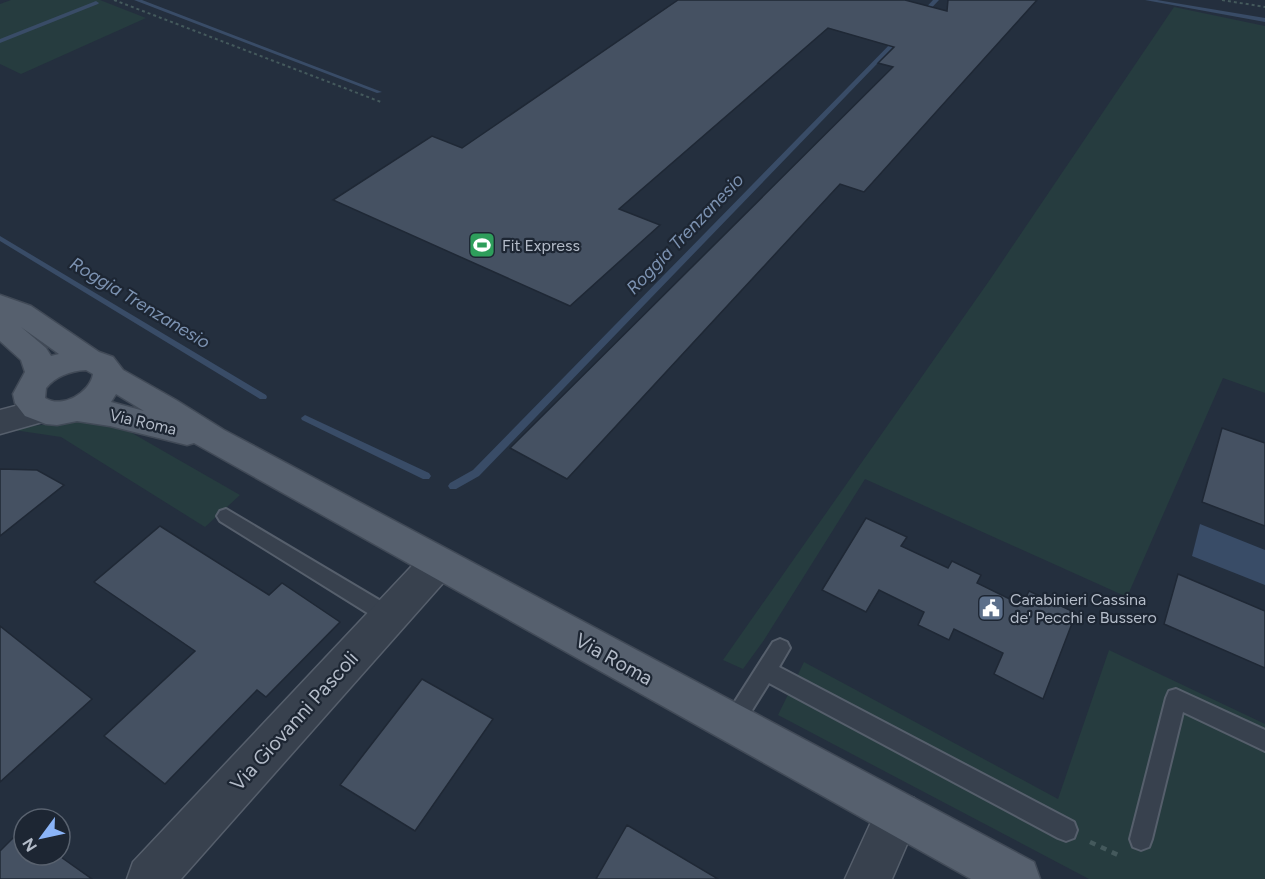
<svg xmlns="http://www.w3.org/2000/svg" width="1265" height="879" font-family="Figtree,sans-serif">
<rect width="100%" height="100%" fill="#242f3e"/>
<path fill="#263c3f" d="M11 0H100L146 18 21 74 0 64V4Z
M1174 7 1265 26V393L1223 378 1127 597 865 479 764 640 743 669 723 660 989 281Z
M75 421H111L240 495 205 527 61 437 7 429Z
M1109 650 1265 724V879H1089L778 715 804 662 1058 799Z"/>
<path fill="#394c67" d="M1200 524 1265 550V585L1192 556Z"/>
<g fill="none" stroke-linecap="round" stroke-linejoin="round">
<path fill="#394c67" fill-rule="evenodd" d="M134 0H142L382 92 377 93Z
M933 0H939L924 16H920V14Z
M1145 0H1157L1265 18V22Z
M96 1 99 3 98 4 0 43V39Z
M897 37 902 38 479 476 456 489H450L448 486 450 483 473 470Z
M0 236 266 395 267 397 266 399H260L0 241Z
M305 415 429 473 431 476 429 479H423L302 420 301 418Z"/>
</g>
<path fill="#455162" stroke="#1f2835" stroke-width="1.5" d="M678 0H905L947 11 948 0H1037L864 192 840 184 567 479 510 448 893 67 878 63 894 47 828 28 619 209 660 225 570 306 333 200 432 136 462 148Z
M1222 428 1265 443V526L1202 502Z
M0 469 37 470 64 485 0 536Z
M866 518 907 537 901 546 948 568 952 561 981 575 977 583 1022 605 1029 591 1076 613 1043 699 994 674 1003 653 954 629 949 640 918 625 924 612 879 590 866 612 822 590Z
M160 526 269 595 282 583 340 622 266 697 257 690 165 784 104 736 195 651 94 582Z
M1178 574 1265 611V668L1164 624Z
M0 626 92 699 0 782Z
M422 679 493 719 415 831 340 785Z
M627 825 718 879H596Z
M24 827V855H58L92 879H0V851Z"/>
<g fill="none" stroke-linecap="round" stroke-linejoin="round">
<defs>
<path id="service" d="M226 509 396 610 399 616 396 622 389 624 382 622 220 521 217 516 220 511Z
M780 639 787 642 790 648 779 667 1074 822 1077 830 1074 838 1066 841 1058 838 769 683 739 731 732 734 725 731 722 724 725 717 773 642Z
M1176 689 1265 730V751L1183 712 1152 839 1149 847 1141 850 1133 847 1130 839 1166 698 1169 691Z"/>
<path id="minor" d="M438 548 451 552 456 563 451 574 181 879H127L133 862 425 552Z
M898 792 914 798 920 814 892 879H845L882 798Z"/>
<path id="tertiary" d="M42 399 53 403 58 411 53 419 0 434V410Z"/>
<path id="primary" d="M0 295 31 306 99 352 113 357 123 370 176 400 224 430 1034 862 1040 879H971L194 443 187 445 110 426 77 421 57 425 46 424 25 416 15 403 13 394 25 372 21 360 0 341ZM21 327 59 354 51 356 46 348ZM86 370 93 374C90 393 62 409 45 398L46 388C56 376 70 371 86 370ZM116 394 144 411 111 402Z"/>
</defs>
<use href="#service" stroke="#565f6c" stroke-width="4"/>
<use href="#minor" stroke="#565f6c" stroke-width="3"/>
<use href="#tertiary" stroke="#565f6c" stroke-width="3"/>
<use href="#primary" stroke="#414a57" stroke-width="3"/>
<path stroke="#44595c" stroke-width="2" stroke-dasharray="3 3" stroke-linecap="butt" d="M114 0 381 102
M1222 0 1265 7"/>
<path stroke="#44595c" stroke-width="4.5" stroke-dasharray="6 6" stroke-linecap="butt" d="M1090 842 1118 855"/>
<use href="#service" fill="#38414e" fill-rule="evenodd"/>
<use href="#minor" fill="#38414e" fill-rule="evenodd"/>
<use href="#tertiary" fill="#38414e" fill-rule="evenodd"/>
<use href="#primary" fill="#56606e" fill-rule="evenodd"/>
</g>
<defs>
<symbol id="stadium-square" viewBox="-11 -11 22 22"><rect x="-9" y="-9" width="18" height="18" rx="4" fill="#2e9e5b" stroke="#1d2633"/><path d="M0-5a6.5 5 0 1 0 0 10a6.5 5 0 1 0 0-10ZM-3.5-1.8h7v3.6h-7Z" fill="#fff"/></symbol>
<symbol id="civic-square" viewBox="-11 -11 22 22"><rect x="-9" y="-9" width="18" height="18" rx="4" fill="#5c6f8a" stroke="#1d2633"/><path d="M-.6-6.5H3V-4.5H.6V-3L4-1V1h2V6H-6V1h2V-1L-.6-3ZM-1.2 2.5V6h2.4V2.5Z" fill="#fff"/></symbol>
</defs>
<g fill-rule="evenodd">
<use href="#stadium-square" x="467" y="230" width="30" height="30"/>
<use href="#civic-square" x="976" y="593" width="30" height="30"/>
</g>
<g text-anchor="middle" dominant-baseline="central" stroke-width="4.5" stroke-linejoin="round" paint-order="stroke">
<g font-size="16" fill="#b4bcc9" stroke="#1d2633" text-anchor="start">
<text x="502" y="245">Fit Express</text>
<text x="1010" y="599">Carabinieri Cassina<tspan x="1010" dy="18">de' Pecchi e Bussero</tspan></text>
</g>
<g font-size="16" fill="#b4bcc9" stroke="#1d2633">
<text transform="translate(143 422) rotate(13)">Via Roma</text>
</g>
<g font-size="18" font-style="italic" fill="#7c92b1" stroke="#1d2633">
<text transform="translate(685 234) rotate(-46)">Roggia Trenzanesio</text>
<text transform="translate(140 303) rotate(31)">Roggia Trenzanesio</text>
</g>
<g font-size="20" fill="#b4bcc9" stroke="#1d2633">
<text transform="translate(614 659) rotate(29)">Via Roma</text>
<text transform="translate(294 721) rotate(-48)">Via Giovanni Pascoli</text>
</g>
</g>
<g transform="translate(42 837) rotate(237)"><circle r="28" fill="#1d2633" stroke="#59626f" stroke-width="1.5"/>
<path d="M0-4.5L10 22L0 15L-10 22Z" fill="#8ab4f8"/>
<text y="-9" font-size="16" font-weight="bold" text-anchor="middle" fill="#b4bcc9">N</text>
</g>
</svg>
